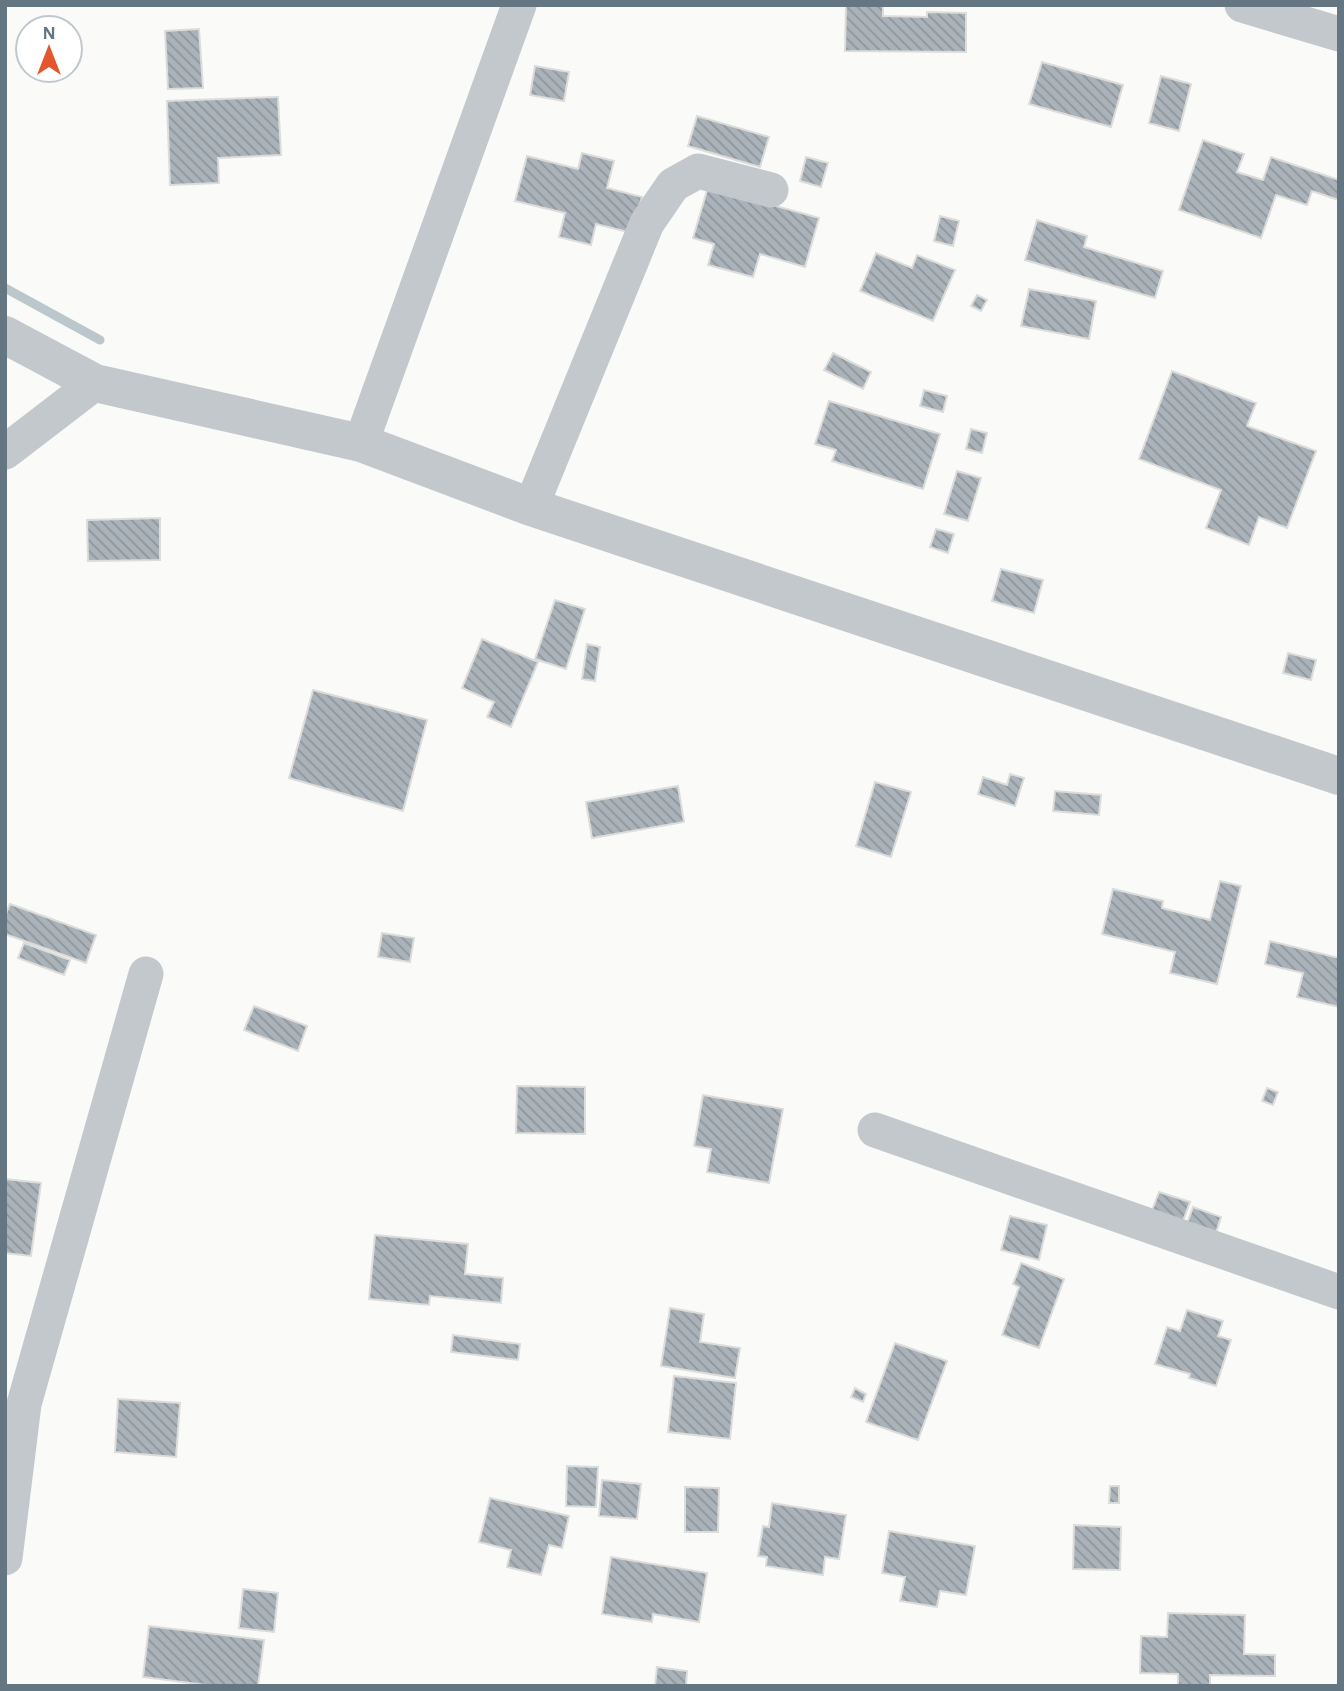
<svg xmlns="http://www.w3.org/2000/svg" width="1344" height="1691" font-family="'Alegreya Sans',sans-serif">
<defs>
<pattern id="building-back-hatch" width="6" height="6" patternUnits="userSpaceOnUse" patternTransform="scale(1.75)"><rect width="6" height="6" fill="#aab3b9"/><path d="M-1 5l2 2M0 0l6 6M5-1l2 2" fill="none" stroke="#8e969c"/></pattern>
</defs>
<rect width="100%" height="100%" fill="#fafaf8"/>
<g fill="none" stroke-linecap="round" stroke-linejoin="round">
<path stroke="#bbc7cb" stroke-width="9" d="M5 288 100 340"/>
</g>
<path fill="url(#building-back-hatch)" stroke="#dcdcda" stroke-width="2" d="M846 5H883V16L927 17V12L966 13V52L845 51Z
M199 29 203 88 168 89 165 31Z
M1042 62 1123 85 1111 127 1029 104Z
M535 66 569 72 564 101 530 95Z
M1161 76 1191 84 1179 131 1149 123Z
M278 97 281 155 218 158 219 183 170 185 167 101Z
M697 116 769 137 760 167 688 146Z
M1203 140 1244 154 1237 172 1263 180 1271 157 1339 180V200L1312 191 1307 205 1276 195 1261 238 1179 210Z
M582 153 614 161 607 188 642 197 632 233 596 224 591 245 559 237 565 213 515 201 527 156 578 169Z
M806 157 828 163 821 187 800 181Z
M708 187 819 218 805 267 760 254 753 277 708 265 714 244 693 238Z
M940 216 959 221 953 246 934 241Z
M1037 220 1087 236 1084 247 1163 271 1155 298 1025 260Z
M876 253 912 268 917 255 955 270 933 321 860 291Z
M1029 289 1096 301 1089 339 1021 326Z
M977 295 987 300 981 311 971 306Z
M833 353 871 372 863 389 824 370Z
M1172 371 1256 403 1247 426 1316 451 1287 528 1259 517 1249 545 1206 528 1221 490 1139 459Z
M924 390 947 396 943 412 920 406Z
M829 401 940 434 923 489 832 461 836 450 815 444Z
M971 429 987 433 982 453 966 449Z
M957 471 981 478 968 521 944 514Z
M160 518V560L88 561 87 520Z
M936 529 954 534 948 553 930 547Z
M1001 569 1043 580 1034 613 992 601Z
M555 600 585 609 566 669 535 659Z
M482 639 538 662 511 727 487 717 494 702 462 688Z
M587 644 600 647 595 681 582 679Z
M1288 653 1316 660 1311 680 1283 673Z
M313 690 427 720 403 811 289 778Z
M1010 774 1024 778 1015 806 978 794 983 777 1007 785Z
M875 782 911 792 891 857 856 846Z
M678 786 684 822 592 838 586 802Z
M1055 791 1101 795 1099 815 1053 811Z
M1220 881 1241 886 1217 984 1170 973 1175 952 1102 934 1113 889 1163 901 1162 908 1210 920Z
M10 904 96 935 86 963 5 934V916Z
M382 933 414 938 410 962 378 957Z
M1270 941 1339 958V1007L1297 997 1303 973 1265 964Z
M24 943 70 960 64 975 18 958Z
M254 1006 307 1026 298 1051 244 1030Z
M517 1086 585 1087V1134L516 1133Z
M1267 1088 1278 1092 1273 1105 1262 1101Z
M703 1095 783 1109 769 1183 707 1172 711 1149 694 1146Z
M5 1179 41 1183 31 1256 5 1253Z
M1159 1192 1190 1202 1179 1232 1148 1221Z
M1193 1207 1221 1217 1213 1242 1184 1232Z
M1010 1216 1047 1225 1039 1260 1001 1250Z
M375 1235 468 1244 465 1274 503 1278 501 1303 430 1296 429 1305 369 1299Z
M1021 1263 1064 1279 1039 1348 1002 1335 1019 1287 1013 1284Z
M670 1308 704 1314 700 1342 740 1348 735 1378 661 1366Z
M1187 1310 1223 1321 1218 1336 1231 1340 1216 1386 1189 1378 1190 1374 1155 1364 1167 1327 1180 1331Z
M453 1335 520 1344 518 1360 451 1352Z
M895 1343 947 1361 918 1440 866 1422Z
M674 1376 736 1383 730 1439 668 1432Z
M855 1388 866 1394 863 1402 851 1397Z
M118 1399 180 1403 176 1457 115 1452Z
M567 1466 598 1467 596 1507 566 1506Z
M602 1480 641 1484 637 1519 599 1516Z
M1110 1486H1119V1503H1109Z
M685 1487 719 1488 718 1532H685Z
M490 1498 569 1516 562 1548 549 1545 541 1575 507 1567 511 1550 479 1542Z
M772 1503 846 1515 839 1559 825 1557 823 1575 766 1566 767 1557 758 1556 763 1526 769 1527Z
M1074 1525 1121 1527 1120 1570 1073 1569Z
M889 1531 975 1546 966 1595 940 1591 937 1607 900 1601 905 1577 882 1573Z
M611 1557 707 1573 699 1622 653 1614 652 1622 602 1614Z
M243 1589 278 1593 274 1632 239 1628Z
M1168 1613 1245 1615 1244 1654 1275 1655V1676L1210 1675V1686H1178V1674L1140 1673 1141 1636 1167 1637Z
M149 1626 264 1640 258 1686H214L143 1677Z
M657 1667 687 1671 686 1686H655Z"/>
<g fill="none" stroke-linecap="round" stroke-linejoin="round">
<path stroke="#c3c8cc" stroke-width="35" d="M1242 5 1339 34
M361 443 519 5
M5 452 95 383
M531 507 647 223 673 185 698 171 771 190
M875 1130 1339 1292
M5 1558 24 1404 146 974"/>
<path stroke="#c3c8cc" stroke-width="38" d="M5 335 95 383 361 443 531 507 1339 776"/>
</g>
<rect width="1344" height="1691" fill="none" stroke="#657683" stroke-width="14"/>
<g transform="translate(49 49)"><circle r="33" fill="#ffffff" stroke="#c1c8cd" stroke-width="2"/>
<path d="M0-5L12 26L0 18L-12 26Z" fill="#e4572e"/>
<text y="-10" font-size="19" font-weight="bold" text-anchor="middle" fill="#657683">N</text>
</g>
</svg>
